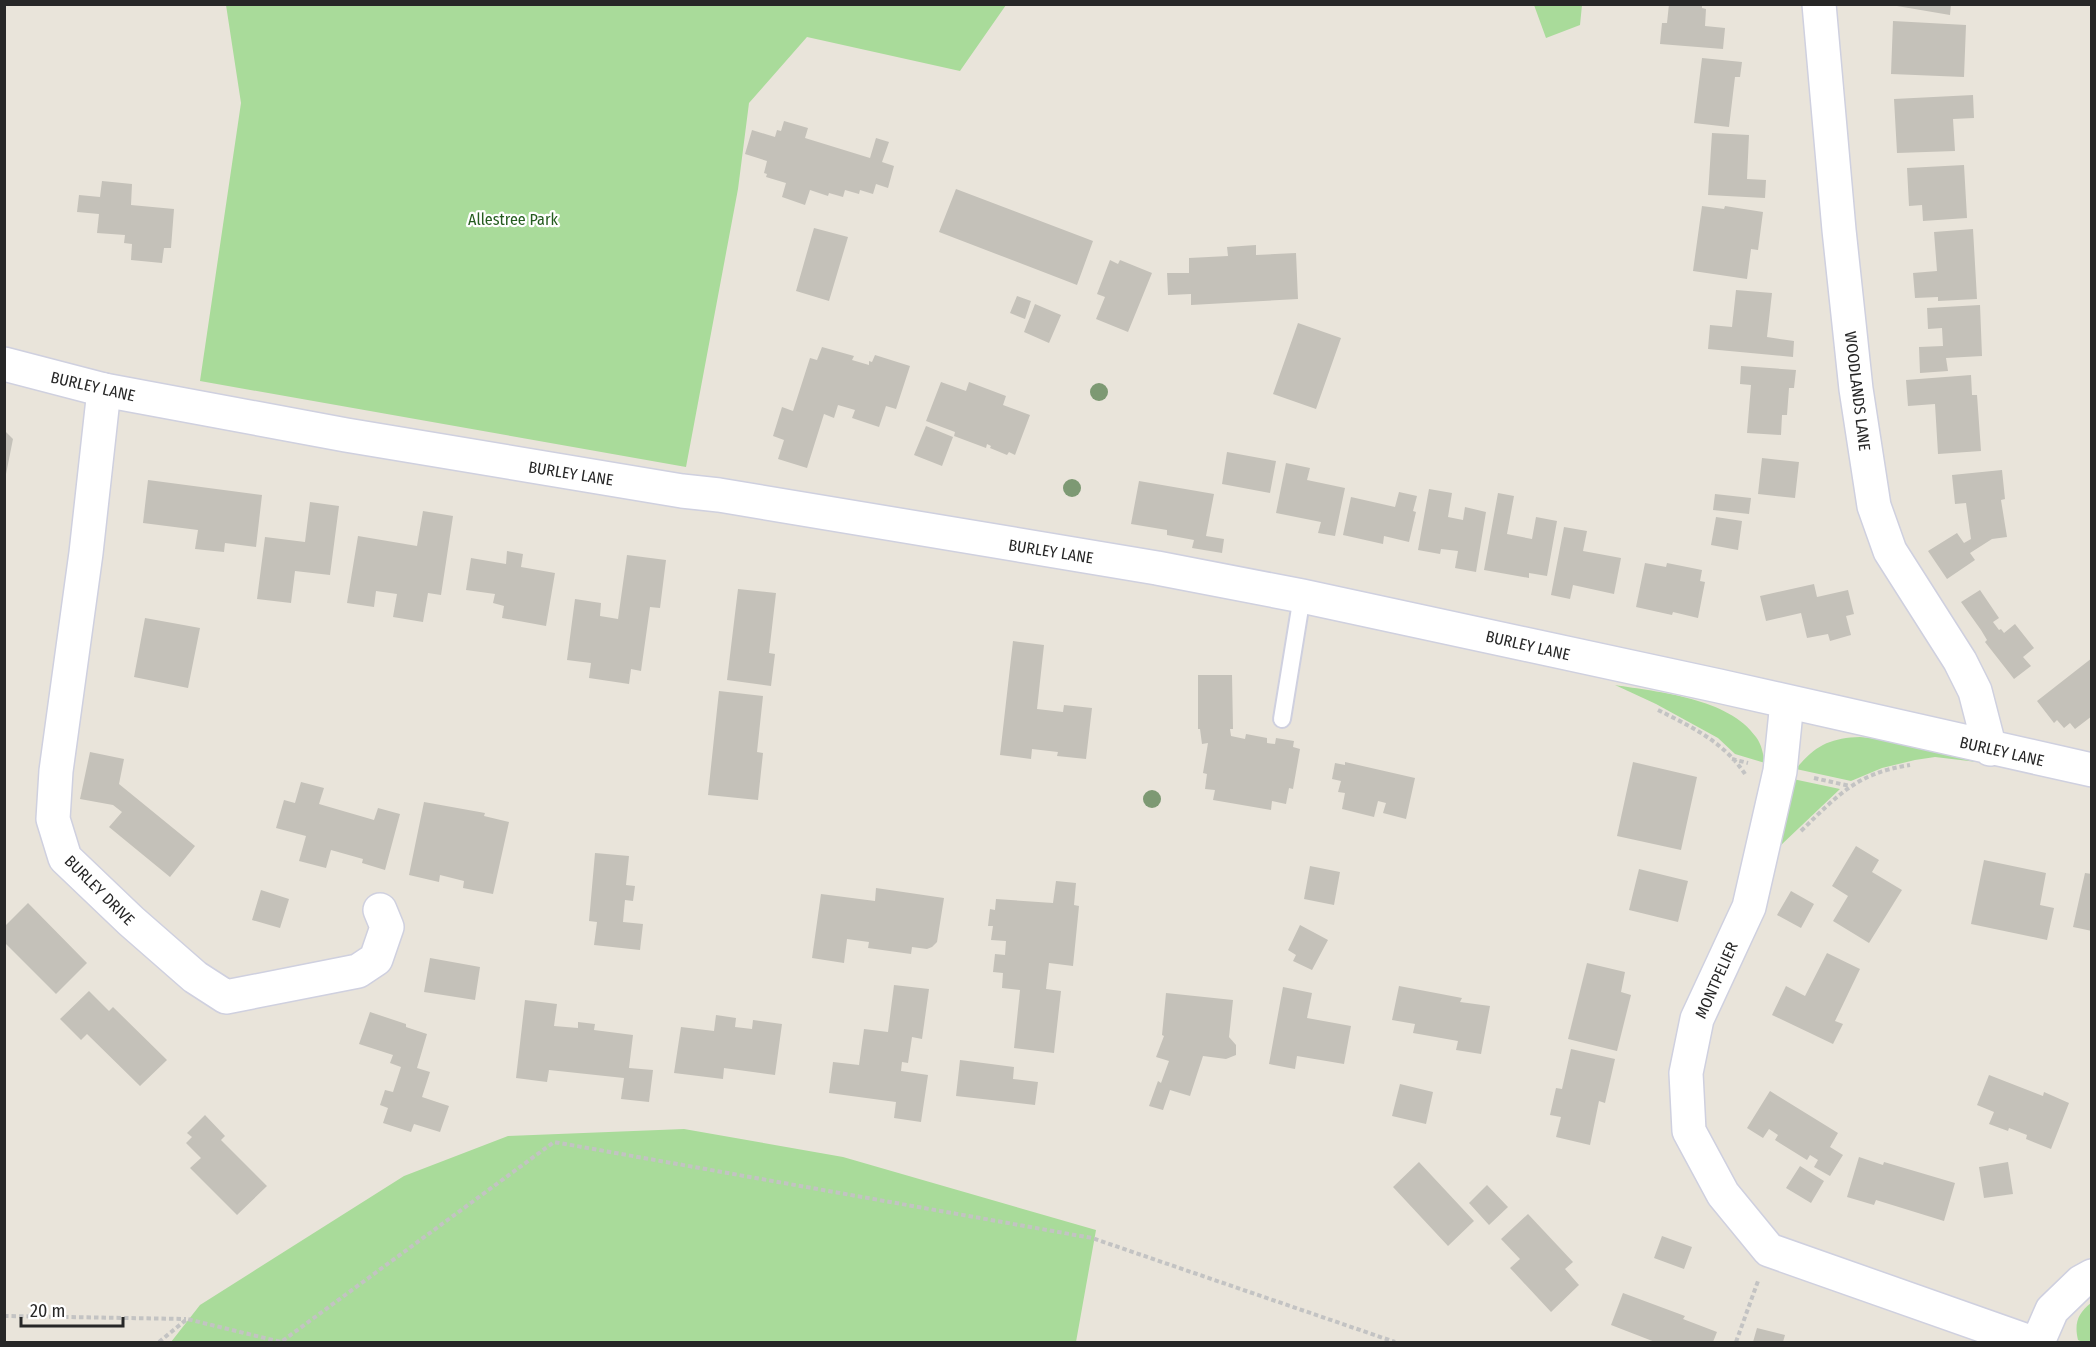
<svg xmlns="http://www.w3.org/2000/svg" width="2096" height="1347" font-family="'Fira Sans Condensed',sans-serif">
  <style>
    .green { fill: #a9db9a }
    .building { fill: #c4c1b9 }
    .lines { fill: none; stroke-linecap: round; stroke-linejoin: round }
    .service-casing { stroke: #cfd0df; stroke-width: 20 }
    .minor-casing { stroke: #cfd0df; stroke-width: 36 }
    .tertiary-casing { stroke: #cfd0df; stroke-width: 36 }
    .path { stroke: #c3c3c3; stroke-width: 4; stroke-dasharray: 4.5 3; stroke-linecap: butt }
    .service { stroke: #fff; stroke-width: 16 }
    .minor { stroke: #fff; stroke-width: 33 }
    .tertiary { stroke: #fff; stroke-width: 33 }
    .tree { fill: #7d9973 }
    .labels { text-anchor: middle; stroke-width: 4.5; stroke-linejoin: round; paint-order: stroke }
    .park-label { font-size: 16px; fill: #255c1f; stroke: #fff }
    .street-label { font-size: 16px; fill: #272727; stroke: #fff }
  </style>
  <rect width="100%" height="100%" fill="#e9e4da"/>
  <path class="green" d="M223,5H1006L960,71L807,37L749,103L738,189L686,467L200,381L241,103L226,5Z
    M1534,5H1582L1580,25L1546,38Z
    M1615,685C1658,692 1729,698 1756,737C1762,745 1763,754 1765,763L1735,754L1718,738L1656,704Z
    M1860,737L1888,740L1977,762L1935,757L1915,760L1882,768L1851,781L1796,769C1815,745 1831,738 1860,737Z
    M1793,779L1840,789L1780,846Z
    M684,1129L843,1157L1096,1230L1076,1342H171L200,1305L404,1176L508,1136Z
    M2091,1303V1342H2083L2078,1340C2074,1323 2078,1313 2091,1303Z"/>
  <path class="building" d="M1669,4H1702V8L1706,9L1705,26L1725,28L1723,49L1660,44L1662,23H1667Z
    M1898,4H1951L1950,15L1897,6Z
    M1893,21L1966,25L1964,77L1891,74Z
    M1702,58L1742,62L1740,77H1735L1729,127L1694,123Z
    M1973,95L1974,118L1953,119L1955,151L1897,153L1894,99Z
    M784,121L808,128L805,138L870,158L876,138L889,142L882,162L894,166L888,188L876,184L873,194L860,190L859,194L845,190L843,197L829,193L828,196L810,190L805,205L782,197L786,183L766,177L767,174L764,173L767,161L745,154L752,130L775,137L777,130L781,131Z
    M1712,133L1749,135L1747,179L1766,180L1765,198L1708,195Z
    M1964,165L1967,218L1923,221L1922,205L1909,206L1907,168Z
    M102,181L132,184L131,205L174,209L171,248H164L162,263L131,260L132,244L124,243L125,235L97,233L99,214L77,212L79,195L100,197Z
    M956,189L1093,241L1077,285L939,232Z
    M1702,206L1724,209L1725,206L1763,212L1758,250L1751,249L1747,279L1693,271Z
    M814,228L848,237L829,301L796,291Z
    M1973,229L1977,299L1938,301V297L1915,298L1913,273L1937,271L1934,232Z
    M1256,245V255L1296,253L1298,299L1191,305V294L1168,295L1167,273H1189V258L1228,256L1227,247Z
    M1110,260L1118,264L1120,260L1152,273L1128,332L1096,319L1105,297L1097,294Z
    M1736,290L1772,293L1767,337L1794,341L1793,357L1708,349L1710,325L1732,327Z
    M1017,296L1031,301L1025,319L1010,313Z
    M1035,304L1061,315L1049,343L1024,332Z
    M1980,305L1982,356L1946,358L1948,371L1920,373L1919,347L1943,346L1942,328L1928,329L1927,308Z
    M1298,323L1341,338L1316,409L1273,394Z
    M822,347L854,356L852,360L869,365V361L872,362L875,355L910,366L896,409L886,406L879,427L852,418L855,410L838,405L834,418L824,414L807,468L778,459L784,440L773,436L782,407L793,411L810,358L817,360Z
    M1741,366L1796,370L1794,388H1789L1787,415H1782L1781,435L1747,433L1751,385L1740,384Z
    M1971,375L1972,395H1977L1981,451L1938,454L1935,404L1908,406L1906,380Z
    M941,382L966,391L969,382L1006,396L1003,405L1030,415L1015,455L1009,452L1007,455L990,448L991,446L987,444L986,448L954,436L955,432L926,421Z
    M926,426L953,437L942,466L914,455Z
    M4,430L13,439L6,474H4Z
    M1227,452L1276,461L1270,493L1222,484Z
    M1762,458L1799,462L1795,498L1758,494Z
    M1286,463L1310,468L1307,480L1345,488L1335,536L1318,533L1321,522L1276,513Z
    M2002,470L2005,499L2001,500L2007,537L1992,539L1970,553L1975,560L1947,579L1928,551L1957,533L1964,543L1971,539L1966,503L1955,504L1952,475Z
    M148,480L262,495L256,547L225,543L224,552L195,549L198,530L143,523Z
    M1139,481L1214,494L1206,536L1224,539L1222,553L1192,548L1194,540L1167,535V530L1131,524Z
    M1429,489L1452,493L1448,517L1463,520L1465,507L1486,512L1476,572L1455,568L1458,551L1441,549L1440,554L1418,550Z
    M1399,492L1417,496L1413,511L1416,512L1409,542L1384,536L1383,544L1343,535L1351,497L1395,507Z
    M1498,493L1514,496L1507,534L1532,539L1536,517L1557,521L1547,576L1529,573V578L1484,570Z
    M1715,494L1751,498L1749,514L1713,510Z
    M310,502L339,506L330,575L295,571L291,603L257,599L265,537L305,542Z
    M423,511L453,516L441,595L428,593L423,622L393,617L397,594L376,591L374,607L347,603L358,536L417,546Z
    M1716,517L1742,521L1738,550L1711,545Z
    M1564,527L1587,531L1583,551L1621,558L1614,594L1573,585L1570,599L1551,595Z
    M507,551L523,554L521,567L555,573L546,626L502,618L504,606L493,603L495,594L466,590L471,558L506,564Z
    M627,555L666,560L660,608L650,607L641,671L631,669L629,684L589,678L591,663L567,660L575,599L601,603L600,616L618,619Z
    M1645,563L1666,567L1667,563L1702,570L1700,581L1705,582L1698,618L1673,612L1672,615L1636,607Z
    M1814,584L1817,597L1848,590L1854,614L1846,616L1851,635L1830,641L1828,634L1807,638L1801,613L1766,621L1760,596Z
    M738,589L776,593L769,653L775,654L771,686L727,680Z
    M1980,590L1999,618L1993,622L1999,630L2001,629L2004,633L2015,624L2034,648L2023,657L2031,666L2014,679L1985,642L1987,640L1981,630L1961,602Z
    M145,618L200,628L188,688L134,677Z
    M1013,641L1044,645L1037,709L1063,712L1064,705L1092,708L1086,759L1057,756L1058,752L1032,749L1031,759L1000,755Z
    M2092,658V716L2075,729L2070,723L2064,728L2057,720L2054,723L2037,701Z
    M1198,675H1232L1233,729H1230L1231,736L1245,739L1246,734L1267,738V743L1275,744L1276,738L1294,741L1293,747L1300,749L1293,789L1289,788L1286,804L1272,801L1271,810L1213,800L1215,790L1205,789L1207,774L1203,773L1208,743L1202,744L1200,729H1198Z
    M719,691L763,696L757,752L763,753L758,800L708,795Z
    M90,752L124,759L119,784L195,846L170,877L109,827L122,812L113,805L80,799Z
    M1345,762L1415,778L1406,819L1383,813L1386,803L1378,801L1374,817L1342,809L1345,793L1338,792L1341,781L1332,779L1335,763L1345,765Z
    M1633,762L1697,777L1681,850L1617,836Z
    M301,782L324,788L319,804L374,820L378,808L400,814L385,870L362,863L363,859L331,850L326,868L299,861L306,836L276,828L284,800L295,803Z
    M424,802L485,813L484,816L509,822L493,894L463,888L464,881L440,875L439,882L409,875Z
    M1856,846L1879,860L1872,872L1902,890L1869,943L1833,921L1848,896L1832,886Z
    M595,853L629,856L626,885L635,886L633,901L625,900L623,922L643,924L640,950L594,945L597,922L589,921Z
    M1984,860L2046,873L2040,905L2054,908L2047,940L1971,924Z
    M1310,866L1340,872L1334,905L1304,899Z
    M1639,869L1688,881L1678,922L1629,910Z
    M2085,873L2092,874V931L2073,927Z
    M1056,881L1076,883L1074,905L1079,906L1073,966L1049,963L1046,989L1061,991L1054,1053L1014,1048L1020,990L1002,988L1003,973L993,972L995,954L1005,955L1006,941L991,940L993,926H988L990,909L995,910L996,899L1053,903Z
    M876,888L944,898L937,942L932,947L927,949L912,947L911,954L868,948L869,942L847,939L844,963L812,958L821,894L875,901Z
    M261,890L289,899L280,928L252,920Z
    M1791,891L1814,904L1801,928L1777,915Z
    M28,903L87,963L56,994L4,942V927Z
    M1300,925L1328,940L1312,970L1293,961L1296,955L1288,950Z
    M1827,953L1860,969L1835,1021L1843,1024L1833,1044L1772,1015L1786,986L1805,996Z
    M430,958L480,967L475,1000L424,992Z
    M1587,963L1625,972L1621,992L1631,995L1617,1051L1568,1039Z
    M894,985L929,989L922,1039L912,1037L908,1063L902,1062L901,1071L928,1075L921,1122L894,1118L896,1102L829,1093L833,1062L859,1065L864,1029L888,1032Z
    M1399,986L1462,998L1460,1002L1490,1006L1481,1054L1456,1050L1458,1041L1413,1033L1415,1024L1392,1020Z
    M1283,987L1312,993L1307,1018L1351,1026L1344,1064L1297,1056L1295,1069L1269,1064Z
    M89,991L109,1011L113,1007L167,1060L140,1086L87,1034L81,1040L60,1019Z
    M1166,993L1233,1000L1229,1037L1236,1045V1055L1226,1059L1203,1056L1190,1096L1170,1090L1163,1110L1149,1106L1158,1081L1161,1083L1169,1061L1156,1057L1164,1036L1162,1035Z
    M525,1000L557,1004L554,1026L578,1028V1022L595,1024L594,1030L633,1035L629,1068L653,1070L649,1102L621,1099L624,1078L549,1070L547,1082L516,1078Z
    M370,1012L406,1024V1027L427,1034L417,1068L430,1072L422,1097L449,1106L440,1132L414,1124L411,1132L383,1123L388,1108L380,1105L385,1090L393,1092L401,1067L390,1063L393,1055L359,1044Z
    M716,1015L736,1018L735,1027L752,1029L753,1020L782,1024L775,1075L724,1068L723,1079L674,1073L681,1027L714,1031Z
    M1571,1049L1615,1059L1605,1103L1599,1101L1590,1145L1556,1137L1561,1117L1550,1115L1556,1088L1562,1089Z
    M960,1060L1014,1067L1013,1079L1038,1082L1035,1105L956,1096Z
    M1989,1075L2043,1096L2044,1092L2069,1103L2051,1149L2026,1139L2027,1135L2009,1128L2008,1131L1989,1124L1994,1112L1977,1105Z
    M1400,1084L1433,1092L1426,1124L1392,1116Z
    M1770,1091L1838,1133L1830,1147L1843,1155L1830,1176L1814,1167L1818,1160L1810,1155L1807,1160L1775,1140L1778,1135L1769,1129L1763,1138L1747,1128Z
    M205,1115L225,1136L221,1140L267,1186L237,1215L190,1168L201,1158L186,1143L192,1137L187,1133Z
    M1859,1157L1883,1165L1884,1162L1955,1183L1944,1221L1876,1200L1874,1205L1847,1197Z
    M1419,1162L1474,1221L1448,1246L1393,1187Z
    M2008,1162L2013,1194L1984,1198L1979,1167Z
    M1800,1166L1824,1181L1811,1203L1786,1188Z
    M1487,1185L1508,1207L1489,1225L1469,1203Z
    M1528,1214L1573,1262L1565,1269L1579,1285L1551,1312L1510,1268L1520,1259L1501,1239Z
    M1662,1236L1692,1247L1684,1269L1654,1258Z
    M1623,1293L1685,1316L1683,1319L1717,1332L1713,1342H1655L1611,1325Z
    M1757,1328L1785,1335L1783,1342H1753Z"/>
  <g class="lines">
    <defs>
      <path id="service" d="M1282,719L1302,596"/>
      <path id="minor" d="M104,390L86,553L56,771L53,819L65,858L131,921L195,977L226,997L358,971L376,959L387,927L380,910
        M1787,702L1780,771L1749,907L1697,1019L1686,1073L1689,1131L1723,1194L1769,1250L2030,1342
        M2038,1342L2052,1310L2081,1282L2092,1276"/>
      <path id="tertiary" d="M1819,4L1839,230L1856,389L1874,506L1890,551L1960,661L1975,691L1990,749
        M4,364L104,390L346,435L682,491L719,495L1157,568L1302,596L1719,686L2092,770"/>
    </defs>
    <use href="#service" class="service-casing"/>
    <use href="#minor" class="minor-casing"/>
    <use href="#tertiary" class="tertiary-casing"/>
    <path class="path" d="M1658,710C1690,726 1724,742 1745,774
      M1732,759L1748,763
      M1814,778L1850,786
      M1801,831C1838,795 1857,773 1910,765
      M4,1316L186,1319
      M159,1342L187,1319L281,1342L554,1142L1092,1238L1395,1342
      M1736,1342L1758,1281"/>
    <use href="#service" class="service"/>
    <use href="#minor" class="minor"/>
    <use href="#tertiary" class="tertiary"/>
  </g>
  <g class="tree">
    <circle cx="1099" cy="392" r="9"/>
    <circle cx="1072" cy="488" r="9"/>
    <circle cx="1152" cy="799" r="9"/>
  </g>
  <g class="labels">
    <g class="park-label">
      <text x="513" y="225">Allestree Park</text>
    </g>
    <g class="street-label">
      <text transform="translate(93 386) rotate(13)" y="6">BURLEY LANE</text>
      <text transform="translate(1858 391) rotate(83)" y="6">WOODLANDS LANE</text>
      <text transform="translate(571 473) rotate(9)" y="6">BURLEY LANE</text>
      <text transform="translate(1051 551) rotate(9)" y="6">BURLEY LANE</text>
      <text transform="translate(1528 645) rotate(13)" y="6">BURLEY LANE</text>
      <text transform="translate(2002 751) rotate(13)" y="6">BURLEY LANE</text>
      <text transform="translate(100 890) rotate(45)" y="6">BURLEY DRIVE</text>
      <text transform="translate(1716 980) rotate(-66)" y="6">MONTPELIER</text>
    </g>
  </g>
  <rect width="2096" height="1347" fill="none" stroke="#272727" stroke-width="12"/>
  <path d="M21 1317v9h102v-9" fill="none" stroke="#272727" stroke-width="3"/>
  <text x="30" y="1317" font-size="18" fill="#272727" stroke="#ffffff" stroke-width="4.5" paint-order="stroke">20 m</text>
</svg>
